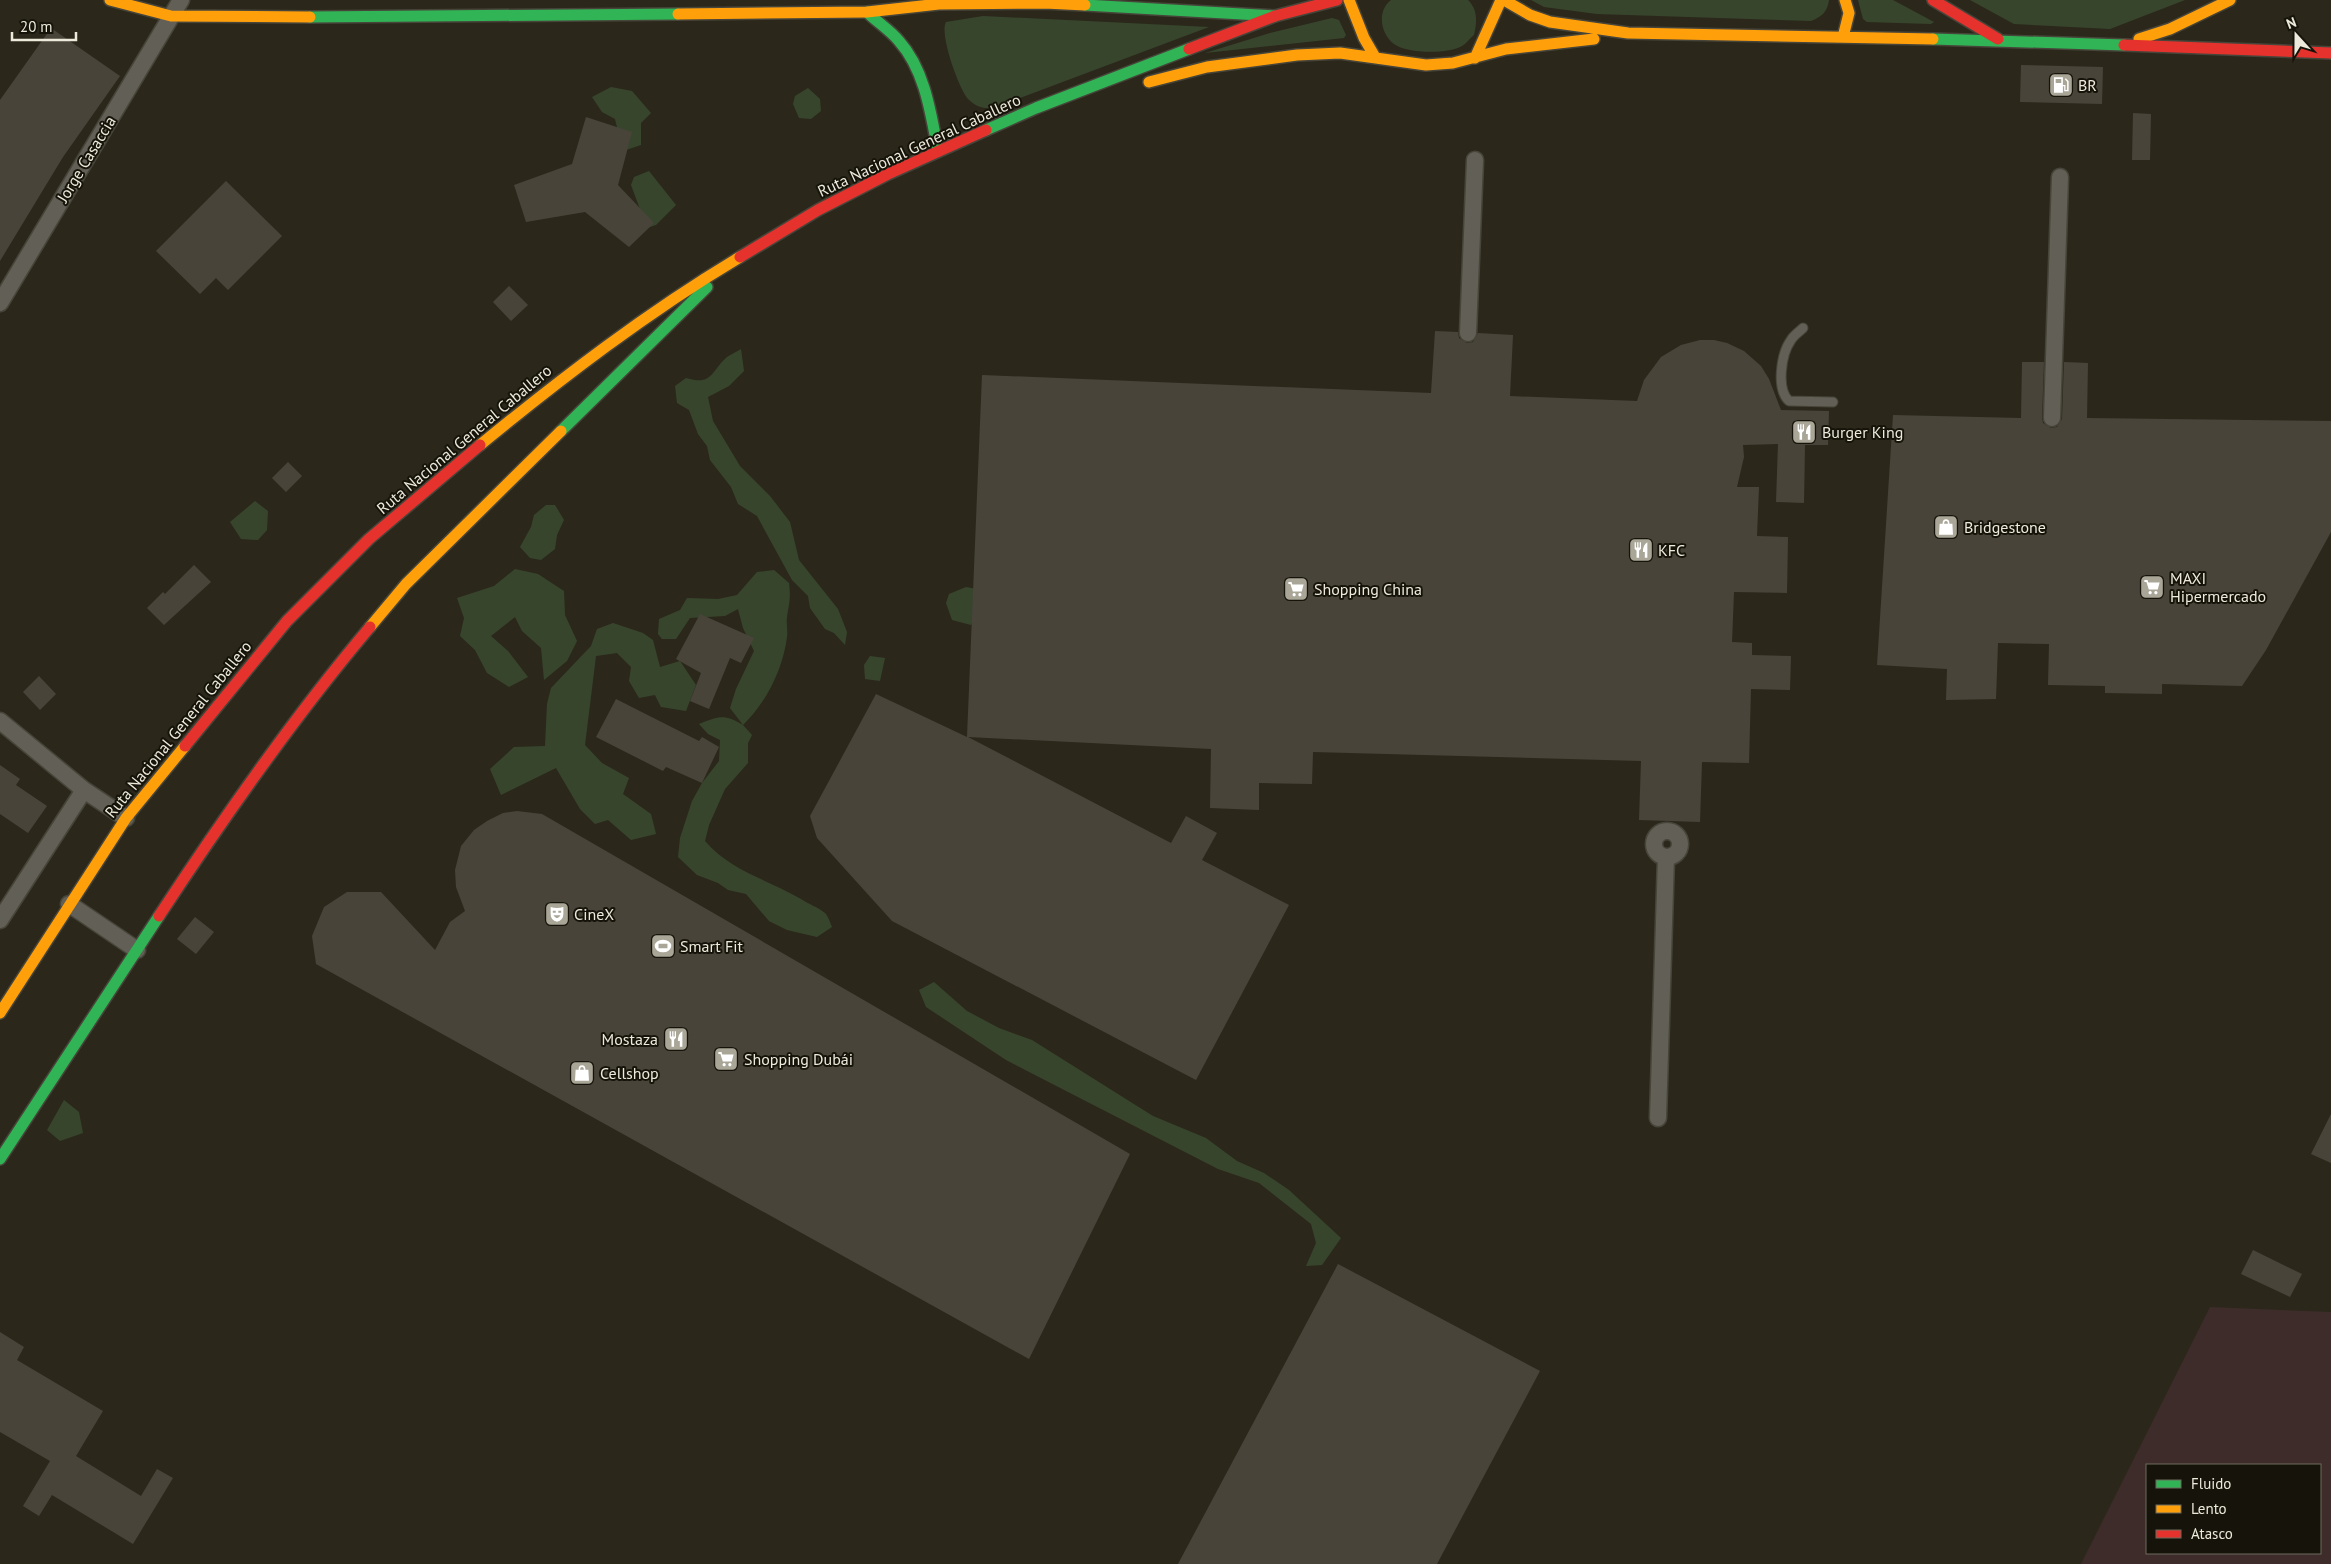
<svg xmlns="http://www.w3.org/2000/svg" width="2331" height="1564" font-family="'PT Sans',sans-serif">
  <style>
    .industrial { fill: #3e2c2b; fill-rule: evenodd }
    .green { fill: #38452d }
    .building { fill: #48443a }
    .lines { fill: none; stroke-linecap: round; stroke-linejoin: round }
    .lane-casing { stroke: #47443a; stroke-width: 11 }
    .street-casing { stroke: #47443a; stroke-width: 19 }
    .fast-casing { stroke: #47443a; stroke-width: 14 }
    .slow-casing { stroke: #47443a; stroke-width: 14 }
    .jam-casing { stroke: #47443a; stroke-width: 14 }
    .lane { stroke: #615f56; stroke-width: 9 }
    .street { stroke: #615f56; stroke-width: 16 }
    .fast { stroke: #30b455; stroke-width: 11 }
    .slow { stroke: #ff9f0a; stroke-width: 11 }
    .jam { stroke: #e5322d; stroke-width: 11 }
    .labels { text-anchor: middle; stroke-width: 4; stroke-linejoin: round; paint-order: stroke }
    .poi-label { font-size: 16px; fill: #edeadc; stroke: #16140a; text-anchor: start }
    .street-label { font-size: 16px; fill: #edeadc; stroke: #16140a }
  </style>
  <rect width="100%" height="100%" fill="#2b281b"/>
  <path class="industrial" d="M2210,1307L2331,1312V1564H2081ZM2147,1465H2320V1553H2147Z"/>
  <path class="green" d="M1391,0H1468C1478,10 1477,22 1474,35C1470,38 1467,43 1462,46C1449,54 1407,54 1394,44C1380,33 1377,11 1391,0Z
    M1531,0H1829C1827,12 1823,16 1811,21L1597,14L1544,7Z
    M1858,0H1893L1934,22L1931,24L1867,22L1863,19Z
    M1970,0H2185L2110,29L2014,24Z
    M983,16L1209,27L993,108C984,109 976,107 968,99C959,89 939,34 946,22Z
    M1332,18L1339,20L1346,35L1344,38L1205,53L1270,33Z
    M611,87L632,91L651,113L641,123V145L623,151L615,119L602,112L592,97Z
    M808,88L820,99L821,111L811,119L799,118L793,104L795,96Z
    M649,171L676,205L656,225L647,228L631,185L634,177Z
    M741,349L744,371L729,386L708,397L713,421L740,466L770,496L790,522L799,560L838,609L847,632L845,645L834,633L825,629L810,608L808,596L792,580L757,516L738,504L731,487L710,460L707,446L698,434L689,410L677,403L675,386L686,378C713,386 710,372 727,357C731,354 737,352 741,349Z
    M255,501L268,511L267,530L258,540L241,539L230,522Z
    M546,505H555L564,520L557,535L555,549L541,560L530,558L520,547L531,527L534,515Z
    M515,569L538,574L564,591L565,615L577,641L567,661L544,680L541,648L522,631L515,617L491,636L508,651L528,677L509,687L487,673L475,650L460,636L464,618L457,598L494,586Z
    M774,570L789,583C791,599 789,603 787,617C786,624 788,630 787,637C783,669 766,703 743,725L752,735L748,743V763L725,789L709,825L705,841C732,872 767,879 801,899C808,904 818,907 825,913C828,916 830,922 832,927L817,937L787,930L769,921L746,894L728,890L718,883L697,875L678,857L680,838L692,801L702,783L719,761L720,740L708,734L699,724C720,716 724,714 743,725L730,708L736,689L754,651L743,628L738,609L725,616L690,618L676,639H662L658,634L659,619L680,610L687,598L718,599L737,595L757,572Z
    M966,587L977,589L980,608L971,625L952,620L946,603L949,594Z
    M613,623L643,633L653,640L660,667L680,661L696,685L686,711L661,707L655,695L639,698L629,681L631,667L617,653L596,656L585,745L602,763L629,778L623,794L651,814L656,834L631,840L608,820L595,824L580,809L556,768L501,795L490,769L514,747L545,746L547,704L551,688L591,646L597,629Z
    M870,656L885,658L880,681L865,679L864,665Z
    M934,982L967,1011L999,1028L1032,1040L1153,1116L1206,1138L1237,1161L1264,1173L1289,1190L1341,1238L1322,1265L1306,1266L1316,1243L1311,1224L1259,1183L1218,1169L1006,1060L926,1007L919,990Z
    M64,1100L79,1112L83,1133L60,1141L47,1130Z"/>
  <path class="building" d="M51,28L120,76L63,157L0,261V100Z
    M2021,65L2103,67L2102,104L2020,102Z
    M2133,113L2151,114L2150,160H2132Z
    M586,117L632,132L618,185L654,223L629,247L585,212L526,222L514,185L572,164Z
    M226,181L282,236L228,290L216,278L200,294L156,251Z
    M509,286L528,305L511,321L493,302Z
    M1435,331L1458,332L1459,338L1467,343L1473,342L1478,333L1513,335L1510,396L1637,401L1644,380L1661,357L1681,345L1700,340H1714L1727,343L1744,351L1761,366L1769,379L1781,410L1829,411L1828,445H1805L1804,503L1776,502L1778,444L1743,445L1744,457L1737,487H1759L1757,536L1788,537L1787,593L1734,592L1732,642L1752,643V655L1791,656L1790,690L1751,689L1749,763L1702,762L1700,822L1639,820L1641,761L1313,752L1312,784L1259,783V810L1210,808L1211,749L968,737L1171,843L1186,816L1217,833L1202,860L1289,905L1196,1080L892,921L817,838L810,816L876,694L967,737L982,375L1431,393Z
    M2022,362H2044L2042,418L2043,423L2051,428L2057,427L2062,419L2064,362L2088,363L2087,418L2331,421V532L2266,650L2242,686L2162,684V694L2105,693V686L2048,685L2049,644L1998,643L1996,699L1946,700L1947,669L1877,665L1893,415L2021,418Z
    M288,462L302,476L286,492L272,478Z
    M194,565L211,582L164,625L147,608L163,592L165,594Z
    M700,614L754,638L741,663L730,658L709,709L690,701L701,673L676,659Z
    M39,676L56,694L40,710L23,692Z
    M616,699L699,741L702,737L719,747L702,783L666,767L663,771L596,737Z
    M0,765L20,779L16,785L47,806L28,833L0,814Z
    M517,811L542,814L1130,1154L1029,1359L316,964L312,936L324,907L347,892H381L435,950L450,922L465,911L456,887L455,870L461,846L474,830L487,821L503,813Z
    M195,917L214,932L196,954L177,939Z
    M2331,1114V1163L2311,1154Z
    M2253,1250L2302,1274L2290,1297L2241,1274Z
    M1338,1264L1540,1371L1437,1564H1178Z
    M0,1332L24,1347L17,1360L103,1411L76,1456L141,1496L157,1469L173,1478L133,1544L52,1495L39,1516L23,1506L50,1461L0,1432Z"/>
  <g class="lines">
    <defs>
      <path id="lane" d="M1803,328C1799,332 1794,335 1791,340C1781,354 1776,389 1789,401L1833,402"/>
      <path id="street" d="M0,303L181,0
        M1468,333L1475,160
        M2052,418L2060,177
        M0,721L84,790L126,818
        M1654 844a13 13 0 1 1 26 0a13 13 0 1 1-26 0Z
        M69,904L137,950
        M0,920L84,790
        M1658,1118L1666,857"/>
      <path id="fast" d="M1085,5L1275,16
        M867,12C877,22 890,30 899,41C925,70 931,114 938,151
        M310,17L678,14
        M1933,39L2124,45
        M986,130L1036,108L1189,49
        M561,431L707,287
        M0,1159L159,916"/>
      <path id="slow" d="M110,0L171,16L310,17
        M1349,0L1364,38L1375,57
        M1504,0L1530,15L1550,22L1628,33L1933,39
        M678,14L867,12L939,4L1045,3L1085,5
        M1843,37L1849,13L1845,0
        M2139,39L2170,29L2230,0
        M1475,58L1501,0
        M1149,82L1207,67L1297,55L1340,53L1426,65L1453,63L1506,49L1594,39
        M480,445C563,377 648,312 740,257
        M370,627L406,584L561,431
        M0,1013L126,818L185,746"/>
      <path id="jam" d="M1933,0L1998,39
        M2124,45L2331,53
        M1189,49L1275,16L1337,0
        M740,257L818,210L888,174L986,130
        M185,746L287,621L369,539L480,445
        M159,916C224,817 293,718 370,627"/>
    </defs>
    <use href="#lane" class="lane-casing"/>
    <use href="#street" class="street-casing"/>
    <use href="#fast" class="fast-casing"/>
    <use href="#slow" class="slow-casing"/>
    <use href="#jam" class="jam-casing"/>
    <use href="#lane" class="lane"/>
    <use href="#street" class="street"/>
    <use href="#fast" class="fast"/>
    <use href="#slow" class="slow"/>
    <use href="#jam" class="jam"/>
  </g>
  <defs>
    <symbol id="fuel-square" viewBox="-11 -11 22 22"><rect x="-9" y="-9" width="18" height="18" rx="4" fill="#a9a698" stroke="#16140a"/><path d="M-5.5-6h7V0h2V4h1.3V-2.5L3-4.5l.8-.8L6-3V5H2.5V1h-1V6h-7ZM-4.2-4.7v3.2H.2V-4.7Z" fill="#fff"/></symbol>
    <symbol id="restaurant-square" viewBox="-11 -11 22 22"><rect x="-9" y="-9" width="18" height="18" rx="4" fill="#a9a698" stroke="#16140a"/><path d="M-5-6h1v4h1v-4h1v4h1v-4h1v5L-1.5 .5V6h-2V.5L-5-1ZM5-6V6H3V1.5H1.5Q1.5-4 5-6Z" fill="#fff"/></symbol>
    <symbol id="shop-square" viewBox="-11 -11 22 22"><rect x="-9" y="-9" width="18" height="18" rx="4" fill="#a9a698" stroke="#16140a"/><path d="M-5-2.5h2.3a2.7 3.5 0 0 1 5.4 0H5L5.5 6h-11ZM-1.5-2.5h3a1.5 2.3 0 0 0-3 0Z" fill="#fff"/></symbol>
    <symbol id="supermarket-square" viewBox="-11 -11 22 22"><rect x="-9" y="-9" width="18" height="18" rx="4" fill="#a9a698" stroke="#16140a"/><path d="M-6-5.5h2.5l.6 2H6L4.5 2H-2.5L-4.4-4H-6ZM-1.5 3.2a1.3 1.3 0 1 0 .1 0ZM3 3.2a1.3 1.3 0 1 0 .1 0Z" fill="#fff"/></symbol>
    <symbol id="theatre-square" viewBox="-11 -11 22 22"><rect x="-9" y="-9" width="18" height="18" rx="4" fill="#a9a698" stroke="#16140a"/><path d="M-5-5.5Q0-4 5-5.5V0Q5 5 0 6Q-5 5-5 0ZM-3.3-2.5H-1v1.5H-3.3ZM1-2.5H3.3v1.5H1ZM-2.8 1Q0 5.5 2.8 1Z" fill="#fff"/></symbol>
    <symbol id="stadium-square" viewBox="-11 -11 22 22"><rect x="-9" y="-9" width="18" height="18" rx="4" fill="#a9a698" stroke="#16140a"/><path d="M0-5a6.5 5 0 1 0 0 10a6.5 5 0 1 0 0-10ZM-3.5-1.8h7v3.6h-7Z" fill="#fff"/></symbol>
  </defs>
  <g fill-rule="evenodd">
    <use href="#fuel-square" x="2047" y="71" width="28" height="28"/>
    <use href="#restaurant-square" x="1790" y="418" width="28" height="28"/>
    <use href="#shop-square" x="1932" y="513" width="28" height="28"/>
    <use href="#restaurant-square" x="1627" y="536" width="28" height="28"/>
    <use href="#supermarket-square" x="2138" y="573" width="28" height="28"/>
    <use href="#supermarket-square" x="1282" y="575" width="28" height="28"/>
    <use href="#theatre-square" x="543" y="900" width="28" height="28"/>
    <use href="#stadium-square" x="649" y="932" width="28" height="28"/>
    <use href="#restaurant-square" x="662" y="1025" width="28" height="28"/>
    <use href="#supermarket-square" x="712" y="1045" width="28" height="28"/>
    <use href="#shop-square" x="568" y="1059" width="28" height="28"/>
  </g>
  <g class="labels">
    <g class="poi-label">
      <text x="2078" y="91">BR</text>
      <text x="1822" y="438">Burger King</text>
      <text x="1964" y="533">Bridgestone</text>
      <text x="1658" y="556">KFC</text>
      <text x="2170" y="584">MAXI<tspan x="2170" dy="18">Hipermercado</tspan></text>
      <text x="1314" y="595">Shopping China</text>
      <text x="574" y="920">CineX</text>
      <text x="680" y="952">Smart Fit</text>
      <text x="658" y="1045" text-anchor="end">Mostaza</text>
      <text x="744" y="1065">Shopping Dubái</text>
      <text x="600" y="1079">Cellshop</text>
    </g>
    <g class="street-label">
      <text transform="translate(919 145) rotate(-25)" y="6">Ruta Nacional General Caballero</text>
      <text transform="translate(86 159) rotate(-59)" y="6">Jorge Casaccia</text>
      <text transform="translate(464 439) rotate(-40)" y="6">Ruta Nacional General Caballero</text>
      <text transform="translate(178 729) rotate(-51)" y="6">Ruta Nacional General Caballero</text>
    </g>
  </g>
  <rect x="2146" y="1464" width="175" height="90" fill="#16140a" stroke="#6c6a5e"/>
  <rect x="2156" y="1480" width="25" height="8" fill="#30b455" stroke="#6c6a5e"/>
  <text x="2191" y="1489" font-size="15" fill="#edeadc">Fluido</text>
  <rect x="2156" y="1505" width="25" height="8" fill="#ff9f0a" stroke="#6c6a5e"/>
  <text x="2191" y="1514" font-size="15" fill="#edeadc">Lento</text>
  <rect x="2156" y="1530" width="25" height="8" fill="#e5322d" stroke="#6c6a5e"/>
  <text x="2191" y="1539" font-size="15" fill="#edeadc">Atasco</text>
  <g transform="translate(2296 35) rotate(339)" stroke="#16140a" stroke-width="4" paint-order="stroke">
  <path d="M0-4L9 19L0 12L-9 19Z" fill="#edeadc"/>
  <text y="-8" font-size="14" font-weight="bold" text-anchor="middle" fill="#edeadc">N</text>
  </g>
  <path d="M12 32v8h64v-8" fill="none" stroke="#edeadc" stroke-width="2.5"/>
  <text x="20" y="32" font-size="15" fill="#edeadc" stroke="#16140a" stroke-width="4" paint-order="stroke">20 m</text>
</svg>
